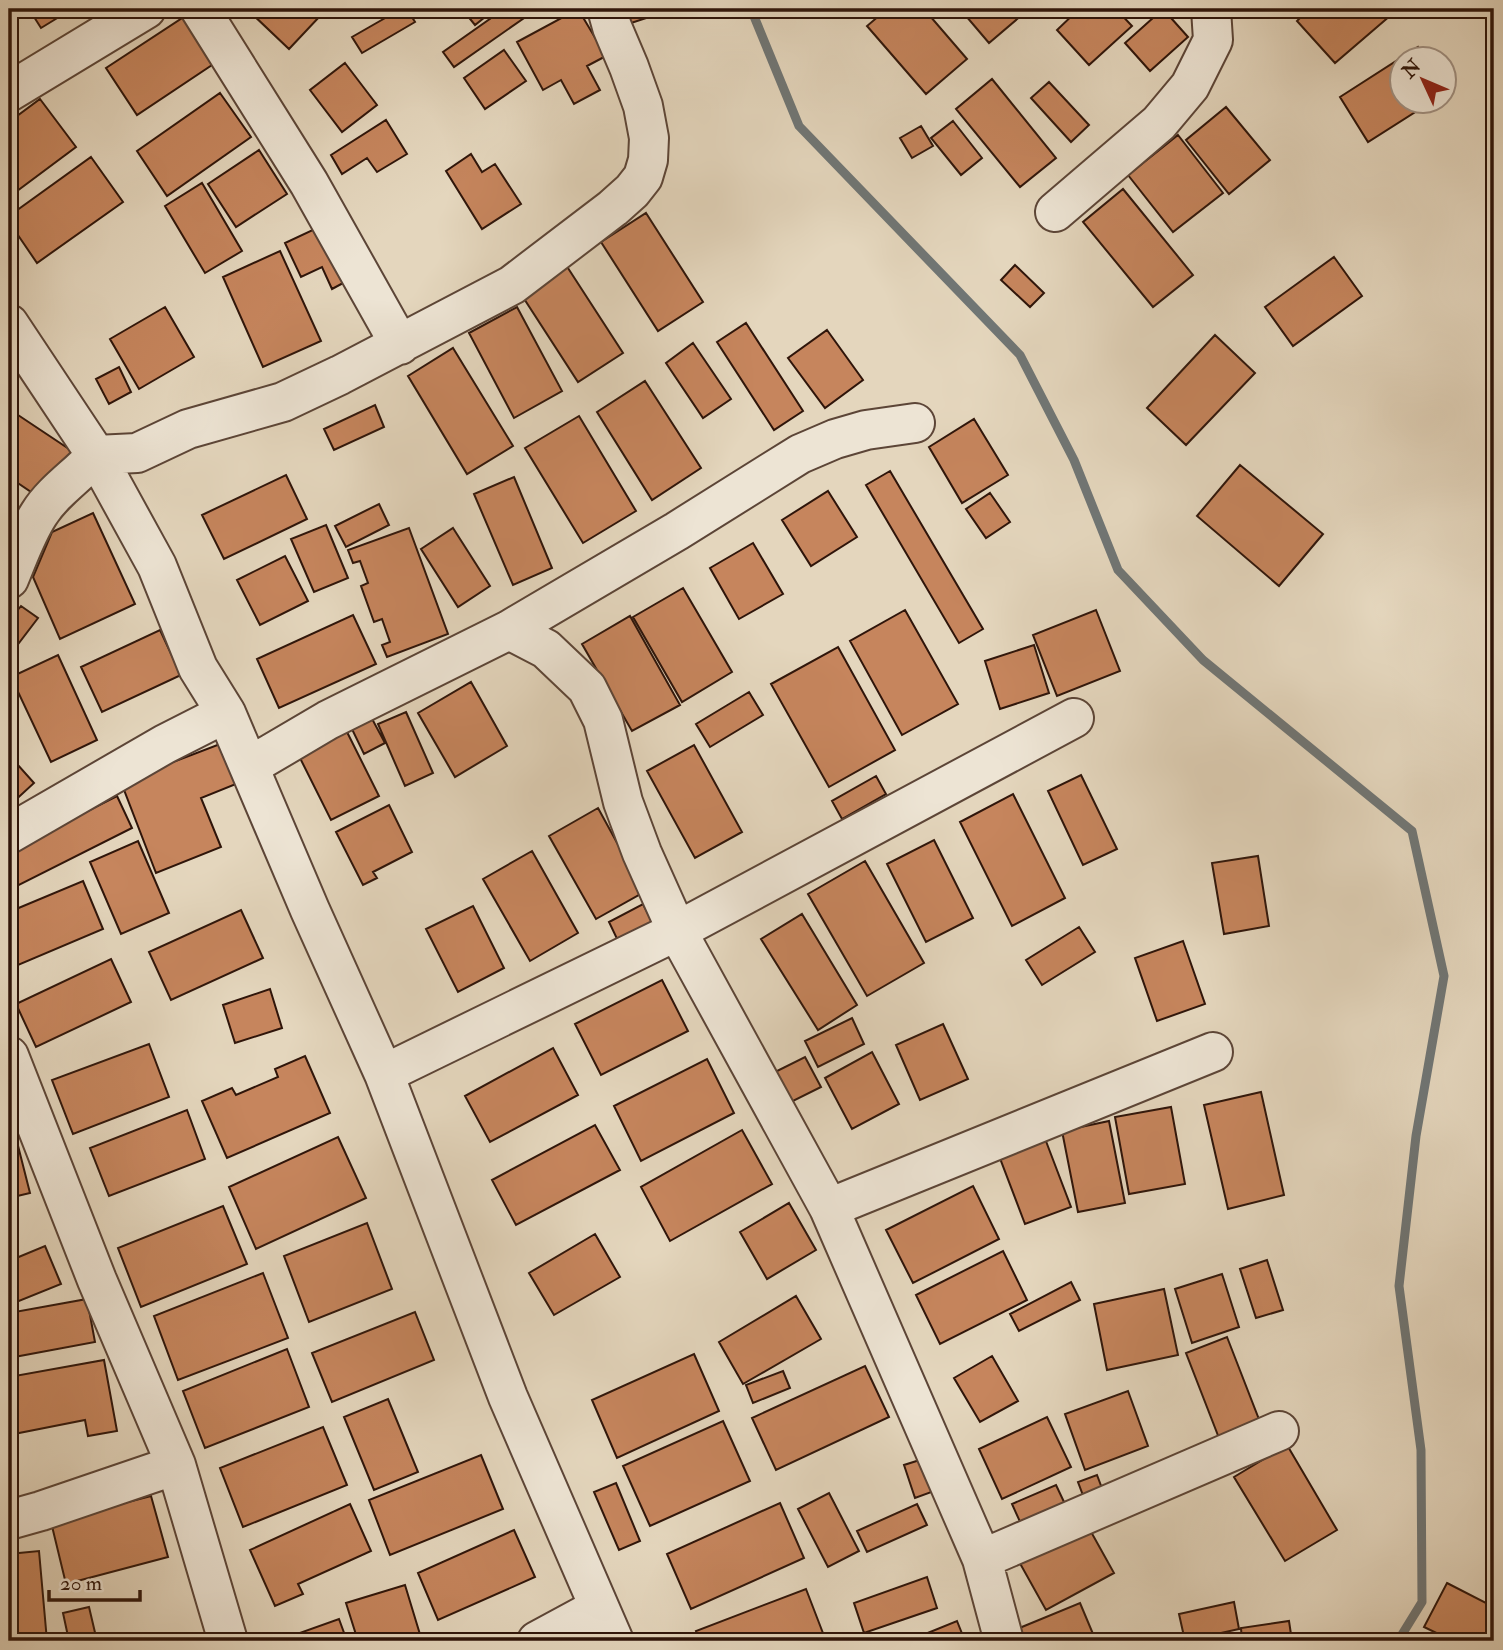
<svg xmlns="http://www.w3.org/2000/svg" width="1503" height="1650" font-family="'IM FELL Double Pica',serif">
  <style>
    .lines { fill: none; stroke-linecap: round; stroke-linejoin: round }
    .stream { stroke: #707675; stroke-width: 9 }
    .building { fill: #c6855d; stroke: #2f150a; stroke-width: 2 }
    .minor-casing { stroke: #5c4537; stroke-width: 42 }
    .minor { stroke: #ede4d4; stroke-width: 38 }
  </style>
  <rect width="100%" height="100%" fill="#e4d6bd"/>
  <filter id="stains"><feTurbulence type="fractalNoise" baseFrequency=".00286" numOctaves="4"/><feColorMatrix values="0 0 0 0 .2 0 0 0 0 .09 0 0 0 0 .02 0 0 0 .5 -.17"/></filter>
  <radialGradient id="worn" r=".72"><stop offset=".6" stop-color="#630" stop-opacity="0"/><stop offset="1" stop-color="#630" stop-opacity=".3"/></radialGradient>
  <g class="lines">
    <path class="stream" d="M751,9L799,126L1020,355L1074,460L1118,570L1203,660L1412,831L1444,976L1416,1136L1399,1286L1421,1450L1422,1602L1398,1641"/>
  </g>
  <path class="building" d="M29,9H72L41,28Z
    M250,9H315L321,15L289,49L249,11Z
    M401,9H407L415,22L362,53L352,37Z
    M462,9H495L475,25Z
    M504,9H537L454,67L443,52Z
    M578,9L606,56L587,66L600,90L574,104L561,80L543,90L517,42Z
    M623,9H657L659,14L628,24Z
    M887,9H924L967,59L926,94L867,26Z
    M960,9H1029L989,43Z
    M1079,9H1116L1132,26L1089,65L1057,30Z
    M1163,9L1188,37L1150,71L1125,43Z
    M1295,9H1398L1335,63L1297,21L1301,17Z
    M193,11L224,57L137,115L106,68Z
    M1418,47L1426,60H1402V102H1431L1368,142L1340,97Z
    M504,50L526,81L485,109L464,78Z
    M345,63L377,105L342,132L310,90Z
    M992,79L1056,158L1020,187L956,109Z
    M1049,82L1089,125L1071,142L1031,98Z
    M220,93L251,137L167,196L137,151Z
    M40,99L76,147L9,197V122Z
    M1226,107L1270,160L1229,194L1186,140Z
    M386,120L407,154L377,172L367,158L342,174L331,155Z
    M953,121L982,158L961,175L931,138Z
    M921,126L933,146L912,158L900,138Z
    M1178,135L1223,193L1173,232L1128,175Z
    M259,150L287,194L236,227L208,184Z
    M471,154L482,172L495,164L521,204L482,229L446,171Z
    M91,157L123,202L37,263L9,222V216Z
    M202,183L242,251L205,273L165,206Z
    M1123,189L1193,275L1153,307L1083,222Z
    M646,213L703,302L658,331L601,242Z
    M319,227L345,282L332,289L322,267L301,277L285,243Z
    M280,251L321,341L263,367L223,277Z
    M1334,257L1362,296L1293,346L1265,307Z
    M566,265L623,353L578,382L521,294Z
    M1015,265L1044,293L1030,307L1001,280Z
    M165,307L194,357L139,389L110,339Z
    M517,307L562,391L514,418L469,333Z
    M746,323L803,411L774,430L717,342Z
    M827,330L863,380L825,408L788,358Z
    M1215,335L1255,373L1186,445L1147,408Z
    M693,343L731,399L703,418L666,363Z
    M453,348L513,446L467,474L408,376Z
    M119,367L131,392L109,404L96,379Z
    M645,381L701,468L652,500L597,412Z
    M375,405L384,427L334,450L324,429Z
    M9,409L72,451L40,498L9,477Z
    M579,416L636,511L583,543L525,448Z
    M974,419L1008,475L962,503L929,447Z
    M1240,465L1323,534L1279,586L1197,516Z
    M890,471L983,629L959,643L866,485Z
    M286,475L307,519L224,559L202,515Z
    M514,477L552,568L513,585L474,494Z
    M828,491L857,537L811,566L782,520Z
    M990,493L1010,522L986,538L966,509Z
    M379,504L389,525L346,547L335,526Z
    M93,513L135,604L60,639L33,577L52,532Z
    M326,525L348,578L314,592L291,539Z
    M409,528L448,634L387,657L382,645L390,642L382,619L374,622L361,586L368,583L360,561L353,563L348,550Z
    M453,528L490,586L458,607L421,549Z
    M753,543L783,594L739,619L710,568Z
    M285,556L308,601L260,625L237,580Z
    M683,588L732,672L682,702L633,617Z
    M21,606L38,618L9,656V621Z
    M905,610L958,704L902,735L850,641Z
    M1096,610L1120,671L1057,696L1033,635Z
    M353,615L376,664L279,708L257,659Z
    M630,616L680,705L632,731L582,644Z
    M160,630L181,675L102,712L81,667Z
    M1034,645L1049,693L1000,709L985,661Z
    M838,647L895,750L829,787L771,684Z
    M58,655L97,740L51,762L11,677Z
    M471,682L507,746L455,777L418,713Z
    M749,692L763,715L710,747L696,724Z
    M406,712L433,773L405,786L378,724Z
    M370,715L385,743L364,754L350,725Z
    M346,730L379,796L331,820L298,754Z
    M220,744L236,784L201,798L221,847L156,873L121,782Z
    M694,745L742,832L695,858L647,771Z
    M9,755L34,783L9,806Z
    M1081,775L1117,849L1083,865L1048,791Z
    M876,776L886,794L842,819L832,801Z
    M1013,794L1065,898L1012,926L960,822Z
    M117,796L132,828L9,890V851Z
    M389,805L412,852L373,872L377,878L363,885L336,832Z
    M598,808L644,892L596,919L549,836Z
    M934,840L973,918L926,942L887,864Z
    M138,841L169,913L121,934L90,862Z
    M532,851L578,933L530,961L483,879Z
    M1258,856L1269,926L1224,934L1212,863Z
    M865,861L924,963L867,996L808,894Z
    M83,881L103,929L11,968L9,962V912Z
    M643,904L654,925L619,943L609,922Z
    M473,906L504,968L458,992L426,929Z
    M241,910L263,958L171,1000L149,952Z
    M802,914L857,1005L818,1030L761,939Z
    M1079,927L1095,952L1042,985L1026,960Z
    M1183,941L1205,1004L1157,1021L1135,958Z
    M111,959L131,1002L36,1047L16,1004Z
    M662,980L688,1031L601,1075L575,1024Z
    M270,989L282,1028L235,1043L223,1005Z
    M852,1018L864,1044L818,1067L805,1041Z
    M943,1024L968,1079L920,1100L896,1045Z
    M149,1044L169,1097L73,1134L52,1080Z
    M553,1048L578,1095L490,1142L465,1096Z
    M872,1052L899,1104L852,1129L825,1078Z
    M305,1056L330,1113L227,1158L202,1101L232,1088L236,1095L278,1077L275,1069Z
    M805,1057L821,1087L789,1103L775,1072Z
    M707,1059L734,1113L641,1161L614,1106Z
    M1261,1092L1284,1195L1228,1209L1204,1105Z
    M1171,1107L1185,1184L1129,1194L1115,1117Z
    M187,1110L205,1159L109,1196L90,1148Z
    M1109,1121L1125,1203L1078,1212L1062,1131Z
    M595,1125L620,1170L516,1225L492,1180Z
    M14,1130L30,1193L9,1198V1132Z
    M742,1130L772,1184L670,1241L641,1187Z
    M1044,1136L1071,1207L1025,1224L998,1153Z
    M338,1137L366,1198L256,1249L229,1187Z
    M973,1186L999,1239L913,1283L886,1230Z
    M789,1203L816,1250L767,1279L740,1232Z
    M223,1206L247,1264L141,1307L118,1248Z
    M367,1223L392,1289L309,1322L284,1256Z
    M595,1234L620,1277L554,1315L529,1273Z
    M45,1246L61,1284L14,1303L9,1290V1261Z
    M1003,1251L1027,1300L940,1344L916,1295Z
    M1267,1260L1283,1310L1256,1318L1240,1269Z
    M263,1273L288,1338L178,1380L154,1316Z
    M1222,1274L1239,1327L1192,1343L1175,1289Z
    M1071,1282L1080,1300L1019,1331L1010,1314Z
    M1164,1289L1178,1355L1107,1370L1094,1304Z
    M796,1296L821,1339L743,1384L719,1342Z
    M87,1299L95,1342L9,1358V1313Z
    M415,1312L434,1360L332,1402L312,1353Z
    M1227,1337L1260,1422L1219,1438L1186,1353Z
    M287,1349L309,1407L205,1448L183,1391Z
    M694,1354L719,1411L617,1458L592,1400Z
    M992,1356L1018,1401L980,1422L954,1378Z
    M104,1360L117,1431L88,1436L85,1420L9,1435V1377Z
    M865,1366L889,1417L776,1470L752,1418Z
    M783,1371L790,1388L753,1403L746,1385Z
    M1128,1391L1148,1446L1085,1470L1065,1414Z
    M388,1399L418,1472L374,1490L344,1417Z
    M1047,1417L1071,1467L1002,1499L979,1449Z
    M723,1421L750,1481L650,1526L623,1466Z
    M323,1427L347,1485L243,1527L220,1468Z
    M1287,1445L1337,1530L1285,1561L1234,1477Z
    M481,1455L503,1509L390,1555L369,1500Z
    M926,1458L937,1490L915,1498L904,1465Z
    M1097,1475L1103,1491L1084,1498L1078,1482Z
    M616,1483L640,1541L619,1550L594,1492Z
    M1056,1485L1065,1504L1021,1524L1012,1504Z
    M829,1493L859,1551L828,1567L798,1509Z
    M151,1496L168,1557L66,1584L51,1522Z
    M780,1503L804,1558L691,1609L667,1554Z
    M350,1504L371,1551L298,1584L303,1594L275,1606L250,1550Z
    M917,1504L927,1525L867,1552L857,1531Z
    M1085,1521L1114,1573L1046,1610L1017,1558Z
    M514,1530L535,1577L438,1620L418,1573Z
    M39,1551L47,1641H9V1554Z
    M927,1577L937,1608L864,1633L854,1603Z
    M1447,1583L1494,1607V1641H1453L1424,1627Z
    M405,1585L422,1641H358L346,1603Z
    M806,1589L826,1641H700L696,1631Z
    M1234,1602L1239,1629L1185,1641L1179,1614Z
    M1080,1603L1096,1641H1022L1017,1629Z
    M89,1607L97,1641H69L63,1613Z
    M339,1619L347,1641H297L294,1635Z
    M957,1621L965,1641H908Z
    M1289,1621L1292,1641H1242L1241,1628Z"/>
  <g class="lines">
    <defs>
      <path id="minor" d="M200,9L309,183L400,345
        M9,92L146,9
        M1055,212L1159,123L1190,86L1213,40L1211,9
        M9,324L96,455L157,566L198,668L226,713L165,744L9,834
        M9,579C18,558 26,534 39,514C54,490 78,476 96,455L137,453L188,429L283,402L340,375L512,285L613,208L632,191L643,177L648,160L649,138L643,106L629,67L612,27L607,9
        M509,630L546,649L587,688L603,720L623,802L642,853L677,931L829,1208L982,1559L1004,1641
        M226,713L310,910L384,1074L508,1397L614,1641
        M250,766L328,720L509,630L677,531L800,454L835,439L866,430L915,423
        M9,1056L97,1280L176,1465L228,1641
        M384,1074L677,931L1074,718
        M829,1208L1213,1052
        M9,1520L41,1511L176,1465
        M982,1559L1279,1431
        M537,1641L598,1608"/>
    </defs>
    <use href="#minor" class="minor-casing"/>
    <use href="#minor" class="minor"/>
  </g>
  <rect width="1503" height="1650" fill="none" stroke="#e4d6bd" stroke-width="35"/>
  <rect x="10" y="10" width="1482" height="1629" fill="none" stroke="#2f150a" stroke-width="3.5"/>
  <rect x="18" y="18" width="1468" height="1615" fill="none" stroke="#2f150a" stroke-width="2"/>
  <g transform="translate(1423 80) rotate(314)"><circle r="33" fill="#ede4d4" stroke="#a19183" stroke-width="2"/>
  <path d="M0-5L12 26L0 18L-12 26Z" fill="#8f2418"/>
  <text y="-10" font-size="19" font-weight="bold" text-anchor="middle" fill="#2f150a">N</text>
  </g>
  <path d="M49 1590v10h91v-10" fill="none" stroke="#2f150a" stroke-width="3.5"/>
  <text x="60" y="1590" font-size="21" fill="#2f150a" stroke="#ede4d4" stroke-width="5" paint-order="stroke">20 m</text>
  <rect width="100%" height="100%" filter="url(#stains)"/>
  <rect width="100%" height="100%" fill="url(#worn)"/>
</svg>
